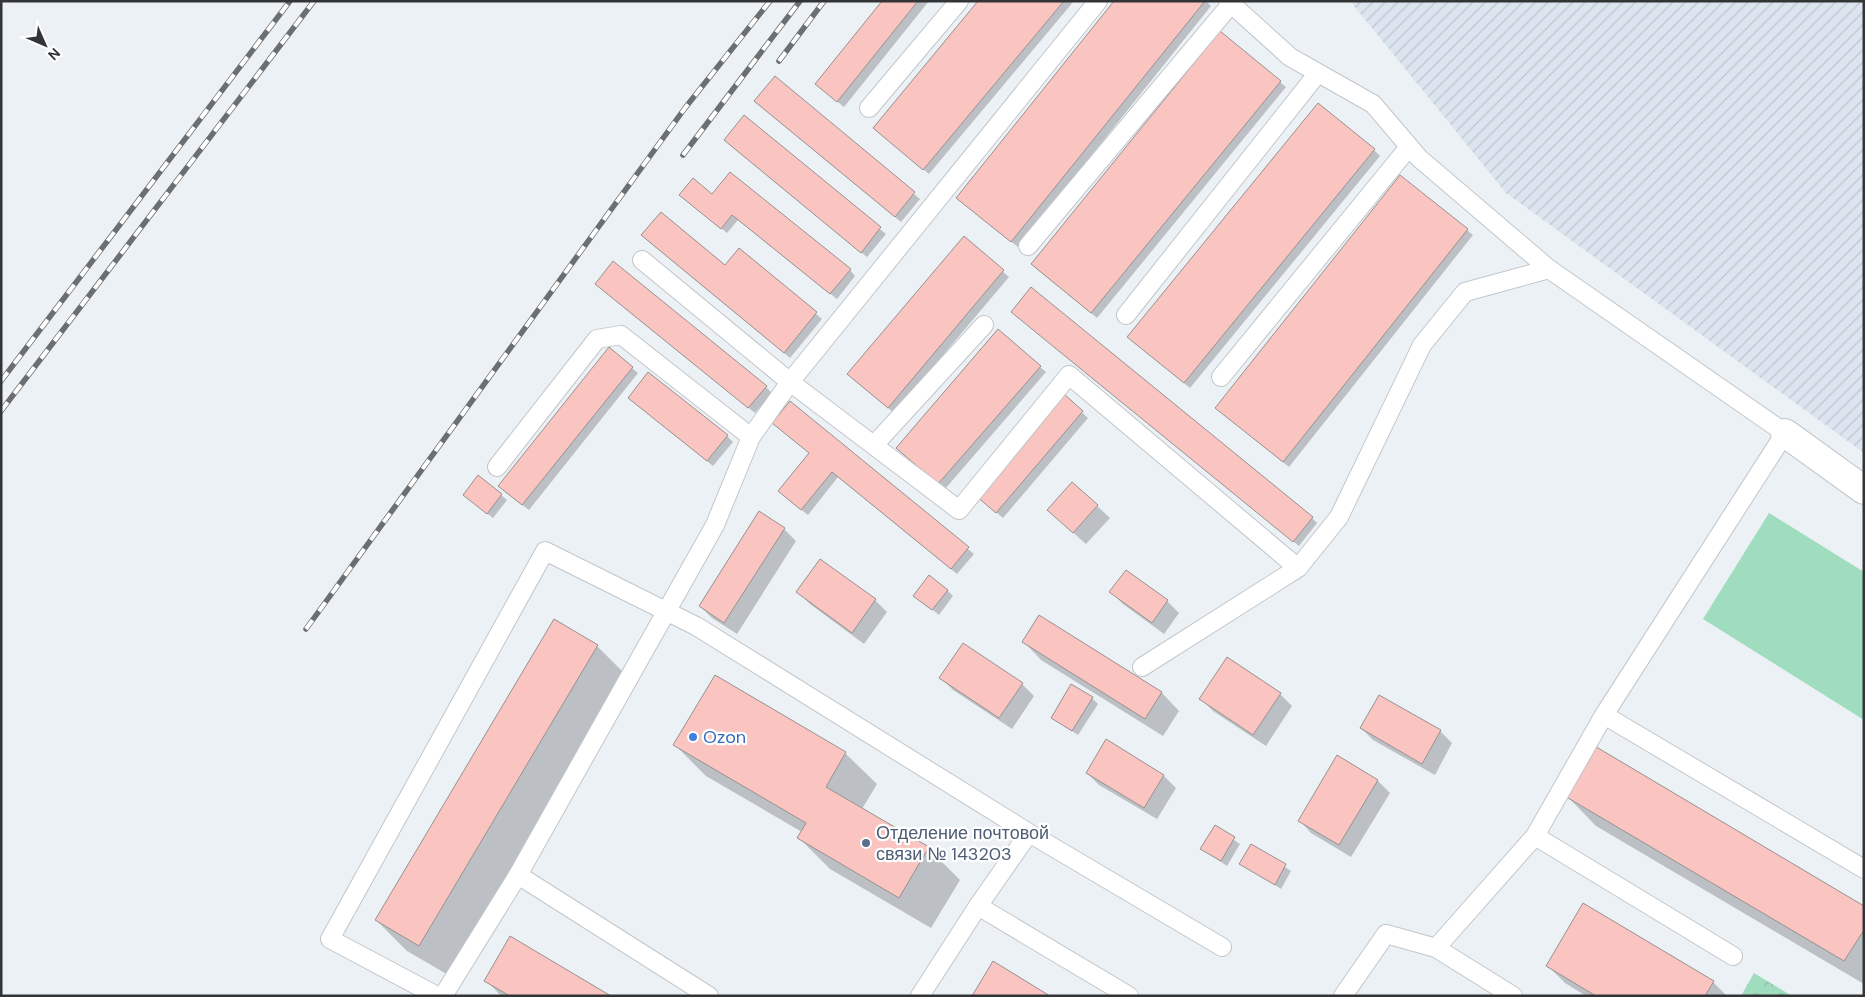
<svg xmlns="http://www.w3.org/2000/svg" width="1865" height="997" font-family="'DM Sans',sans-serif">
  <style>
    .industrial { fill: url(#industrial-furrows) }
    .park { fill: url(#park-crowns) }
    .garden { fill: #a0ddbe }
    .shadow { fill: #0003 }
    .building { fill: #fac4c0; stroke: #979190 }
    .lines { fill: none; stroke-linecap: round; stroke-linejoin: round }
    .lane-casing { stroke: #c2c6cb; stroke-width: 20 }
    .street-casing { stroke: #c2c6cb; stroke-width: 30 }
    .lane { stroke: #fff; stroke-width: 18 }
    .street { stroke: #fff; stroke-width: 28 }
    .rail-casing { stroke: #6c6f72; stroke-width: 5.5 }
    .rail { stroke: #fff; stroke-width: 4; stroke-dasharray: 11; stroke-linecap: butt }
    .shop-dot { fill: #3f7fe0; stroke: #fff; stroke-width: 2 }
    .service-dot { fill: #5c6f8a; stroke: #fff; stroke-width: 2 }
    .labels { text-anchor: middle; stroke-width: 4.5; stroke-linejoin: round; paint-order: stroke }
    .shop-label { font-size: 18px; fill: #366cbe; stroke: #fff; text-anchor: start }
    .service-label { font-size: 18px; fill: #4e5e75; stroke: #fff; text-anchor: start }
  </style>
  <defs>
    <pattern id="industrial-furrows" width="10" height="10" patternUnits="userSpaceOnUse" patternTransform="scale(1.25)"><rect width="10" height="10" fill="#dce5ef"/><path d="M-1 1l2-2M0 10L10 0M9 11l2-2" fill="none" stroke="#bdc5ce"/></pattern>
    <pattern id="park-crowns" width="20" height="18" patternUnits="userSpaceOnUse" patternTransform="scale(1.25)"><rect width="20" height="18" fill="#a0ddbe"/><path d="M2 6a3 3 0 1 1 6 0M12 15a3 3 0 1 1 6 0" fill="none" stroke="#8abea4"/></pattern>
  </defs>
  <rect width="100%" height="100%" fill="#ecf1f6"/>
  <path class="industrial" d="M1350,1H1864V453L1506,193Z"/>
  <path class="park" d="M1754,973L1792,996H1741Z"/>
  <path class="garden" d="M1769,513L1864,572V720L1703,619Z"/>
  <path class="shadow" d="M884,1H929L844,107L823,90Z
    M980,1H1074L929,174L880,133Z
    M1116,1H1206L1211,6L1018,247L963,203Z
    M775,78L920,199L901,222L762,107Z
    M1280,82L1286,87L1097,318L1038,270Z
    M745,117L886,234L867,257L731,146Z
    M1374,150L1380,156L1190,388L1135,343Z
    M1400,176L1473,235L1289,467L1216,408Z
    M712,196L850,270L855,276L837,299L738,220L727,233L687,201Z
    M964,238L1009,277L894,413L854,380Z
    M648,241L725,267L740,249L822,319L790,358Z
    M602,289L766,387L772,393L755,413Z
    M1018,317L1312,518L1317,523L1299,546Z
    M1040,367L1046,372L945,489L903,453Z
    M632,368L638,373L529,510L505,492Z
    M1064,396L1088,418L1003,518L984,502Z
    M629,398L727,436L733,442L713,466Z
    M790,403L974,554L957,574L838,477L808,515L785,497L810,453Z
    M479,476L507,500L493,518L470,500Z
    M1072,483L1110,518L1086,544L1061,522Z
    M784,529L796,541L737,634L712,618L700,606Z
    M1126,571L1167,601L1179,613L1164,634L1123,604L1111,592Z
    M947,590L953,596L939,615L915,596Z
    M798,592L875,600L887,612L864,644L810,604Z
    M1040,617L1162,693L1179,711L1163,736L1041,660L1024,642Z
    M964,645L1022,684L1034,696L1012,729L953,690L941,678Z
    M597,646L628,677L450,976L407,951L376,920Z
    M1280,694L1292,706L1266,746L1213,711L1201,699Z
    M1379,696L1440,731L1452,743L1435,775L1373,740L1361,728Z
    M1092,698L1098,704L1078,735L1053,718Z
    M1107,741L1164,776L1176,788L1157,819L1099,785L1087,773Z
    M675,745L845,753L877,784L862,809L928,848L960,880L931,928L830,869L799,838L802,832L706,776Z
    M1337,757L1378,781L1390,793L1351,857L1311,833L1300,821Z
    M1565,794L1864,907V984L1596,826Z
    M1215,827L1240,844L1227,866L1202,849Z
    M1251,845L1291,871L1281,889L1241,863Z
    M1548,966L1713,982L1727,996H1586L1565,983Z
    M486,980L608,996H501Z"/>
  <path class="building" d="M882,1H918L837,102L815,84Z
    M978,1H1064L923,170L873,128Z
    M1114,1H1205L1011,242L956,198Z
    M1220,31L1281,81L1091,313L1031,264Z
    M775,76L915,192L895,217L754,101Z
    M1318,103L1375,149L1184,383L1127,337Z
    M744,115L881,227L861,253L724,140Z
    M730,172L851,269L830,294L732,215L721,229L679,195L693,178L712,194Z
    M1400,175L1468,229L1283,462L1215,408Z
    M661,212L725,265L739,248L817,312L784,353L641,235Z
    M964,236L1004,270L888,408L847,374Z
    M613,261L767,386L748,408L595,284Z
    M1031,287L1313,517L1293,542L1011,312Z
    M998,329L1041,366L938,484L896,448Z
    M609,347L633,367L522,505L498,486Z
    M648,372L728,435L707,461L628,398Z
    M1064,394L1083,411L996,513L976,496Z
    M790,401L969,547L951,569L832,472L801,510L778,491L809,453L772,423Z
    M478,475L502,494L487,514L463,495Z
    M1072,482L1098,505L1073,533L1047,510Z
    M759,511L785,528L724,623L699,606Z
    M820,559L876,599L852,633L796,592Z
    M1126,570L1168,600L1152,623L1109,592Z
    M929,575L948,590L932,610L913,596Z
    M1039,615L1162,692L1145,719L1022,642Z
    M554,619L598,645L419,946L375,920Z
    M963,643L1023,683L999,718L939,678Z
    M1227,657L1281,693L1253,735L1199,699Z
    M715,675L846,752L826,787L929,847L899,898L797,838L806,823L673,745Z
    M1071,684L1093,697L1072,731L1051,718Z
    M1379,695L1441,730L1422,764L1360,728Z
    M1106,739L1164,775L1144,808L1086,773Z
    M1593,745L1864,906V930L1844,961L1563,795Z
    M1337,755L1378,780L1339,845L1298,821Z
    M1215,825L1235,837L1221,861L1200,849Z
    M1251,844L1286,864L1275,885L1239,864Z
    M1583,903L1714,981L1705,996H1596L1546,966Z
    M510,936L611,996H510L484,981Z
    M993,961L1050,996H972Z"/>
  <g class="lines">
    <defs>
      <path id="lane" d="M1098,1L790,382L959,510L1069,375L1298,568
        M1228,1L1290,57L1373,104L1419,158L1549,269
        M869,108L959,1
        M1028,246L1231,4
        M1126,315L1318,73
        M1221,377L1409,147
        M874,445L984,325
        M497,467L597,339L621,335L751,437
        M1142,667L1298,568L1339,517L1422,345L1465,292L1549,269L1785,433L1604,715L1535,836L1436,948L1386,934L1343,996
        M1604,715L1864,869
        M1029,833L1222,947
        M1535,836L1733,956
        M518,875L715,525L751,437L790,382L642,260
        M1436,948L1513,996
        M437,996L330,939L545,551L696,626L1029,833L978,906L1129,996
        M443,996L518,875L709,996
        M920,996L978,906"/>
      <path id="street" d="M1785,433L1864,490"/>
    </defs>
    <use href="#lane" class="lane-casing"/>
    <use href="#street" class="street-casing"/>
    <use href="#lane" class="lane"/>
    <use href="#street" class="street"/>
    <defs>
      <path id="rail" d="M779,61L824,1
        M683,155L800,1
        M1,381L290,1
        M1,411L314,1
        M306,629L685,108L770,1"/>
    </defs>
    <use href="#rail" class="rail-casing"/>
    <use href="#rail" class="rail"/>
  </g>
  <circle class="shop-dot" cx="693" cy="737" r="5"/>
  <circle class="service-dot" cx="866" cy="843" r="5"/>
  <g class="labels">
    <g class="shop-label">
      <text x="703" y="743">Ozon</text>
    </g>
    <g class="service-label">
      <text x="876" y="839">Отделение почтовой<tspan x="876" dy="21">связи № 143203</tspan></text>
    </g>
  </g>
  <rect width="1865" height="997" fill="none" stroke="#323436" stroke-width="5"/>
  <g transform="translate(45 45) rotate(135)" stroke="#ffffff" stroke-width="4" paint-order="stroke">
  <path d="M0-4L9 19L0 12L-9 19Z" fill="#323436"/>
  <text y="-8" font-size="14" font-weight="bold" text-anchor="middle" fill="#323436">N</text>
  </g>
</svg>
